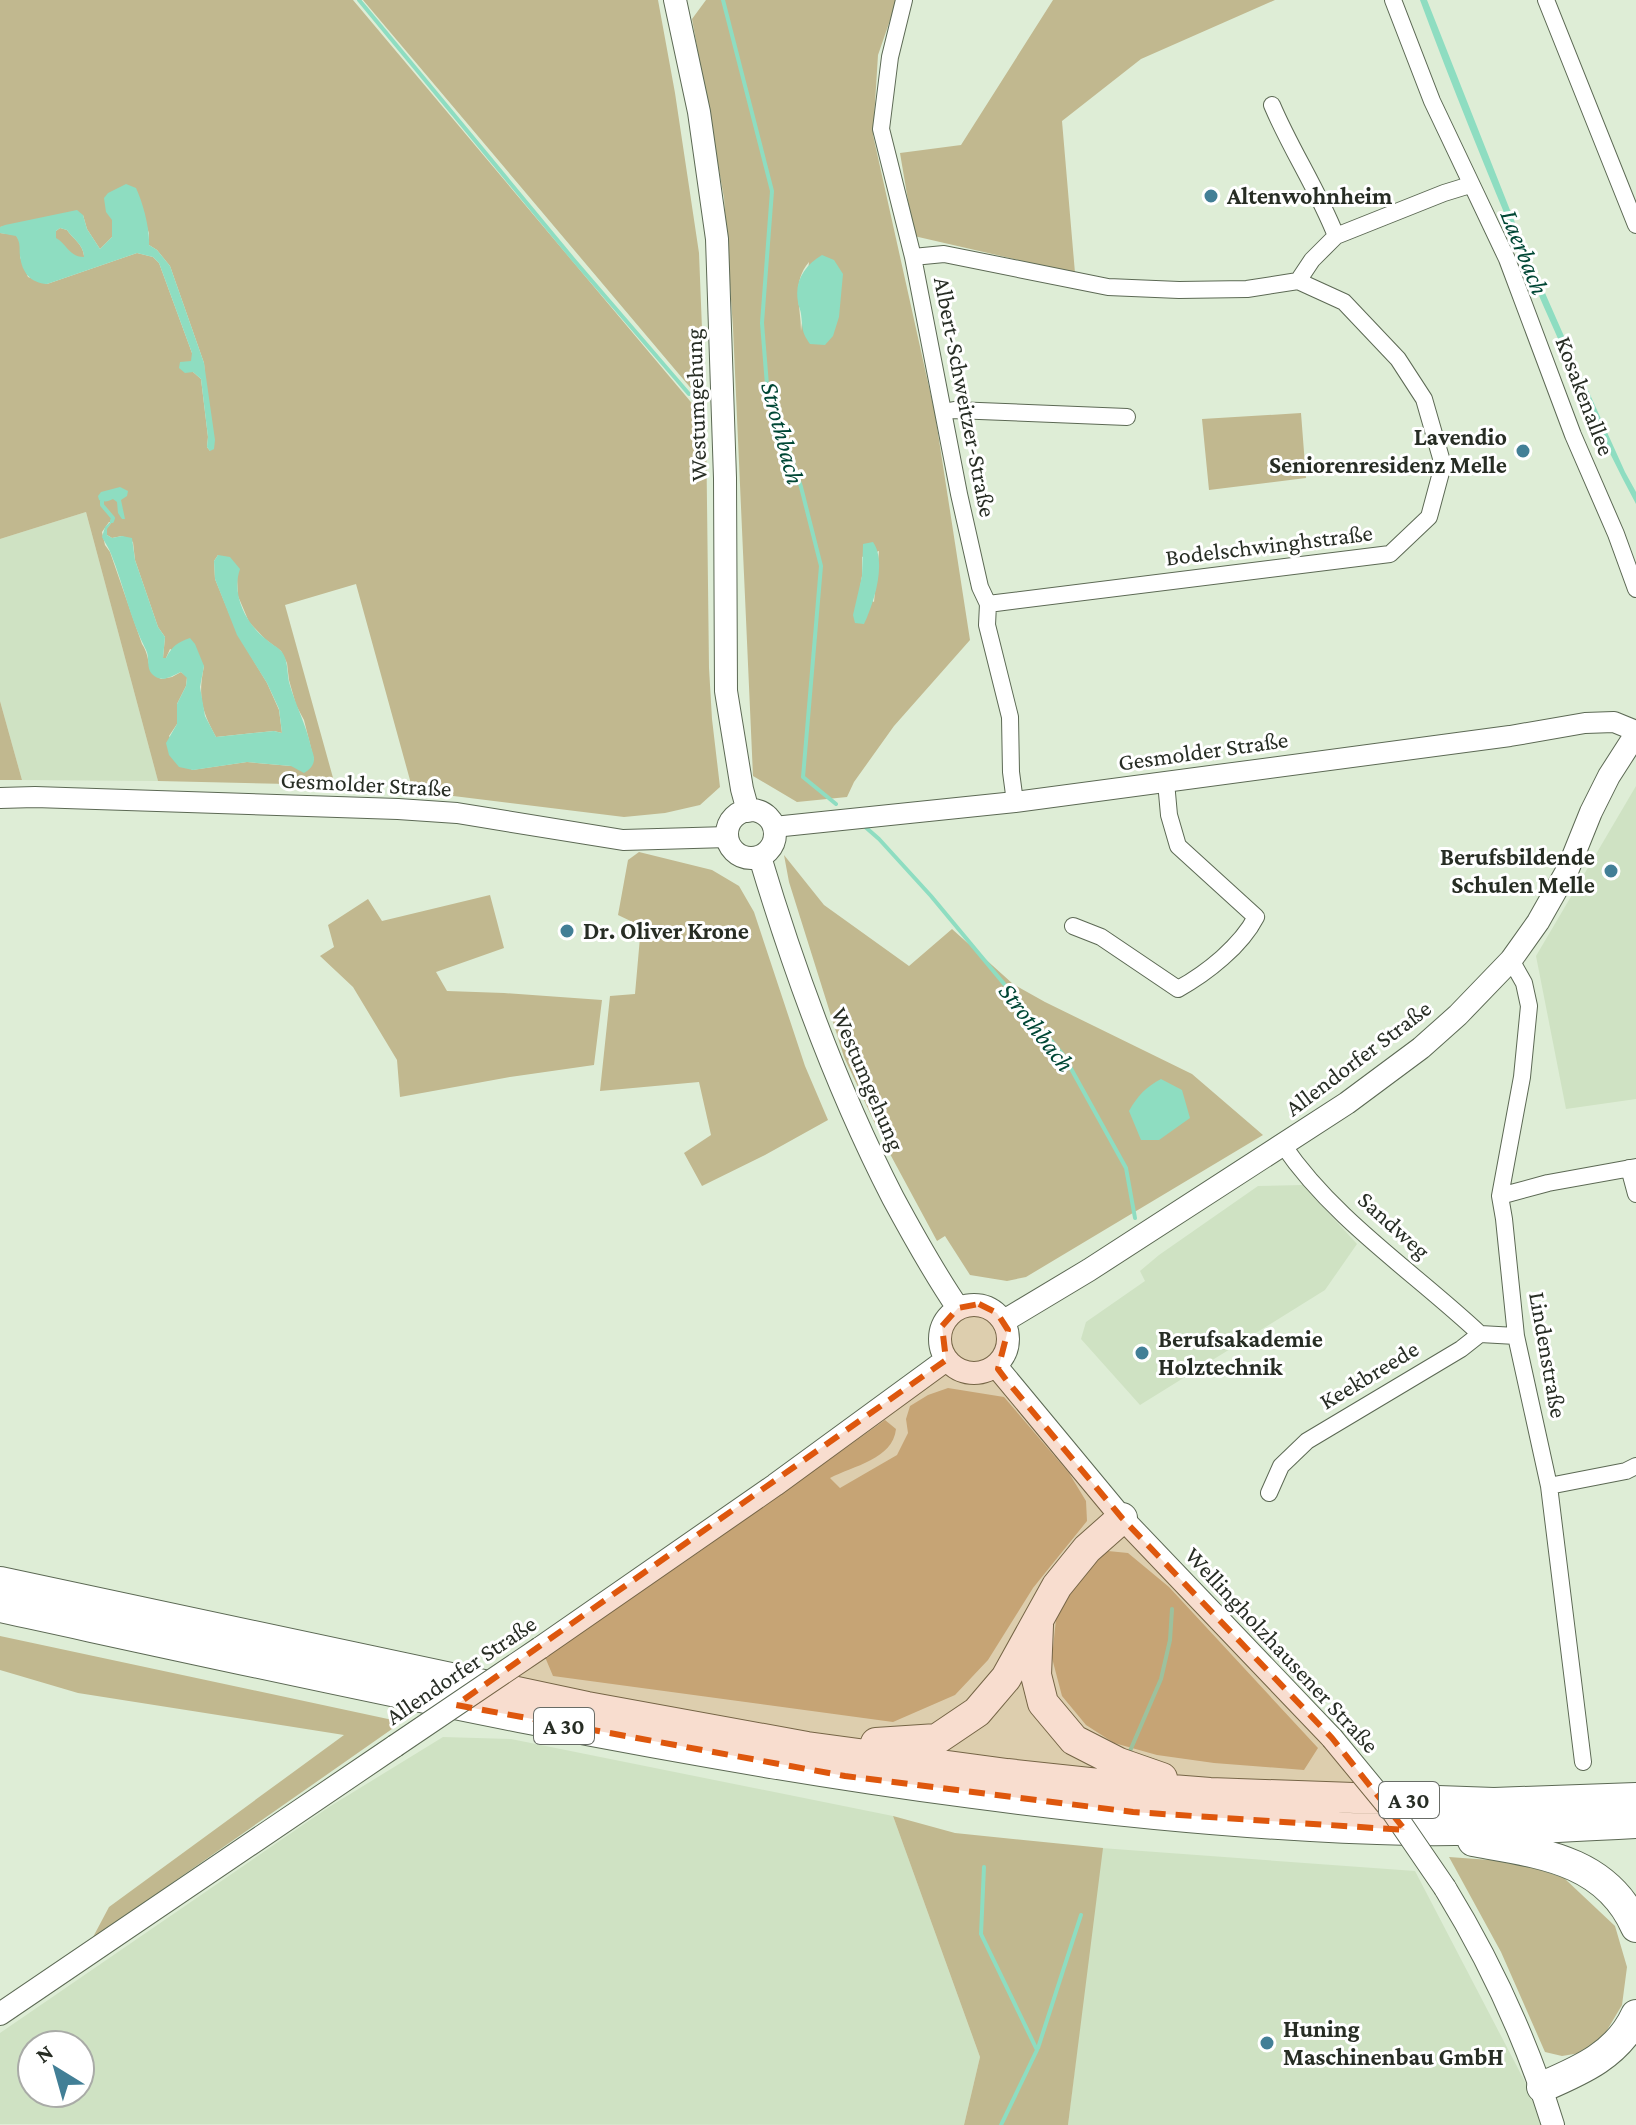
<svg xmlns="http://www.w3.org/2000/svg" width="1636" height="2125" font-family="'Crimson Pro',serif">
  <style>
    .built { fill: #cfe2c3; fill-rule: evenodd }
    .green { fill: #c1b88f; fill-rule: evenodd }
    .water { fill: #8eddc1; fill-rule: evenodd }
    .lines { fill: none; stroke-linecap: round; stroke-linejoin: round }
    .stream { stroke: #8eddc1; stroke-width: 4 }
    .minor-casing { stroke: #5c6954; stroke-width: 18 }
    .tertiary-casing { stroke: #5c6954; stroke-width: 22 }
    .secondary-casing { stroke: #5c6954; stroke-width: 24 }
    .motorway-casing { stroke: #5c6954; stroke-width: 32 }
    .minor { stroke: #fff; stroke-width: 16 }
    .tertiary { stroke: #fff; stroke-width: 20 }
    .secondary { stroke: #fff; stroke-width: 22 }
    .motorway { stroke: #fff; stroke-width: 30 }
    .secondary-bridge-casing { stroke: #5c6954; stroke-width: 24; stroke-linecap: butt }
    .secondary-bridge { stroke: #fff; stroke-width: 22 }
    .marked { fill: #de570d; fill-opacity: 0.2; stroke: #de570d; stroke-width: 6; stroke-dasharray: 16 10; stroke-linejoin: round }
    .poi-dot { fill: #427f96; stroke: #fff; stroke-width: 3 }
    .labels { text-anchor: middle; stroke-width: 6; stroke-linejoin: round; paint-order: stroke }
    .shield { fill: #fff; stroke: #686c66; stroke-width: 2 }
    .shield-label { font-size: 22px; font-weight: bold; fill: #272d24 }
    .poi-label { font-size: 24px; font-weight: bold; fill: #272d24; stroke: #fff; text-anchor: start }
    .street-label { font-size: 24px; fill: #272d24; stroke: #fff }
    .water-label { font-size: 26px; font-style: italic; fill: #004735; stroke: #fff }
  </style>
  <rect width="100%" height="100%" fill="#deedd6"/>
  <path class="built" d="M86,512L158,781L22,780L0,701V539Z
    M1636,786V1099L1566,1109L1536,956Z
    M1303,1185L1357,1244L1325,1290L1140,1405L1081,1339L1086,1322L1145,1281L1140,1271L1159,1255L1258,1186Z
    M443,1737L511,1739L893,1816L980,2057L964,2125L0,2124V2033L329,1807ZM32,2045H80V2093H32Z
    M1101,1848L1415,1871L1536,2103L1542,2125H1068Z"/>
  <path class="green" d="M0,0H353L706,420L709,668L712,719L720,787L700,805L665,813L624,817L413,791L356,584L285,605L335,785L158,781L86,512L0,539V233L16,235L21,244L20,257L28,277L47,284L137,253L153,257L159,263L192,353L193,372L201,379L208,437L207,447L210,451L204,363L170,266L157,250L149,245V233L144,220H112V237L100,249L87,229L83,215L0,227ZM109,522H112L107,528V535L112,538L122,536L133,542L135,560L158,627L165,637L163,658H166L170,649L204,666C198,696 201,710 216,737L274,731L282,733L279,710L267,683L238,635L215,579L214,561L218,555L237,578L238,596L249,622L265,639L281,651L287,663L289,680L296,705L304,720L314,760L291,766L247,762L192,770L169,736L177,724V704L186,686L187,677L181,672L172,677L161,679C144,669 152,659 142,644L110,552L105,545L102,532Z
    M363,0H658L675,93L699,253L705,405Z
    M706,0H897L878,55L873,135L935,414L970,640L894,726L854,782L847,797L797,802L753,776L733,328L724,198L692,19ZM809,262L801,331C801,306 791,283 809,262ZM879,551L874,602L859,594L862,576V557Z
    M1053,0H1275L1141,59L1062,121L1075,273L914,236L900,153L961,145Z
    M60,228L67,230C73,239 84,245 84,257H75L55,238L56,231Z
    M1301,413L1306,478L1209,490L1202,419Z
    M0,701L22,780H0Z
    M639,852L712,870L739,886L754,912L805,1066L828,1120L765,1155L702,1186L684,1153L711,1135L699,1082L600,1091L610,996L635,994L641,926L618,915L628,860Z
    M784,855L824,905L909,966L952,929L1013,984L1045,1002L1192,1074L1263,1135L1026,1277L1007,1281L970,1275L945,1236L937,1241L883,1141L844,1057L789,882Z
    M490,895L504,948L436,972L447,991L504,993L602,1000L594,1065L510,1077L400,1097L397,1060L353,987L320,956L334,947L328,925L368,899L382,921Z
    M948,1388L1004,1397L1069,1473L1086,1501L1087,1521L1033,1588L988,1660L955,1695L893,1722L553,1676L545,1657L702,1550L885,1420L896,1429C893,1459 853,1466 830,1478L840,1488L897,1455L908,1433L906,1419L910,1406L928,1395Z
    M1108,1551L1128,1553L1169,1587L1318,1748L1304,1770L1214,1763L1157,1755L1114,1743L1086,1725L1062,1696L1052,1658L1056,1619L1079,1574L1098,1555Z
    M0,1636L402,1722L92,1939L109,1907L344,1735L78,1693L0,1670Z
    M893,1816L955,1833L1103,1848L1068,2125H964L980,2057Z
    M1449,1857L1517,1862L1564,1878L1615,1926L1627,1967L1622,2005L1603,2037L1580,2053L1562,2056L1545,2052L1501,1952Z"/>
  <path class="water" d="M1420,0H1427L1523,243L1578,368L1625,472L1636,492V504C1601,439 1573,372 1543,305C1500,204 1458,103 1420,0Z
    M126,184L136,188C143,203 150,229 149,245L157,250L170,266L204,363L215,440L214,449L210,451L207,447L208,437L201,379L193,372L185,373L179,368L180,362L191,361L192,353L159,263L153,257L137,253L47,284C31,283 22,273 20,256C19,247 21,244 16,236L0,233V227L5,225L77,210L83,215L87,229L100,249L112,237V220L106,212L104,198L108,193ZM60,228L67,230C73,239 84,245 84,257C69,257 67,244 56,238V231Z
    M822,255L834,260L843,274L839,317L833,336L825,345L810,344C801,331 803,329 801,314C801,311 798,305 798,302C794,281 805,265 822,255Z
    M120,487L128,491L127,496L121,500L125,519H122L118,513L117,502L113,499C107,502 105,502 99,500L98,496L101,492Z
    M112,520V522L107,529V535L112,538L122,536L132,538L135,560L158,627L165,637L163,658H166C172,646 178,642 190,638L195,644L204,666L200,687L205,716L216,737L274,731L282,733L279,709L267,683L237,635L215,579L214,561L218,555L230,557L240,569C231,595 246,624 267,640C271,644 278,647 282,652C288,660 287,672 289,682C295,704 306,724 311,747C312,751 314,755 314,759C314,766 309,770 304,773L291,766L247,762L193,770L179,767L169,755L166,743L177,724V704L186,686L187,678L181,672C171,676 162,684 152,674C146,668 150,658 146,650C130,619 124,586 111,554C109,548 105,543 102,537L105,527Z
    M873,542C887,562 874,603 864,624L855,623L853,615L862,576L863,544Z
    M1161,1079L1182,1090L1190,1118L1159,1140H1141L1129,1111C1138,1095 1146,1087 1161,1079Z"/>
  <g class="lines">
    <path class="stream" d="M359,0L573,259L689,394
      M723,0L772,191L762,323L767,385L801,487L821,566L803,777L836,804
      M102,501V505L113,518L112,521
      M863,825L879,839L931,896L1064,1056L1126,1168L1135,1218
      M1130,1751L1161,1679L1170,1640L1172,1609
      M984,1867L981,1934L1037,2050L1001,2125
      M1038,2048L1081,1915"/>
    <defs>
      <path id="minor" d="M904,0L890,57L881,129L913,257L959,494L980,587L988,604L987,625L1010,717L1011,772L1015,802
        M1393,0L1432,101L1507,259L1573,435L1616,534L1636,589
        M1546,0L1636,225
        M1272,105C1291,150 1318,190 1336,236
        M913,257L944,254L1108,287L1179,290L1247,289L1298,281L1344,302L1398,359L1424,399L1443,465L1429,517L1390,554L988,604
        M1298,281L1312,260L1336,236L1444,193L1470,185
        M944,412L954,410L1127,417
        M1073,926L1101,937L1178,989C1207,973 1241,946 1256,917L1178,846L1169,815L1166,782
        M1511,960L1524,983L1529,1006L1522,1077L1500,1196L1504,1219L1516,1336L1549,1486L1583,1762
        M1283,1145C1334,1220 1414,1272 1480,1334
        M1629,1168L1636,1194
        M1500,1196L1548,1183L1636,1167
        M1549,1486L1626,1471L1636,1466
        M1269,1493L1281,1466L1307,1441L1461,1349L1480,1334L1516,1336"/>
      <path id="tertiary" d="M0,798L35,797L398,809L457,813L623,840L728,837
        M774,827L1015,802L1510,736L1585,723L1614,722L1636,731"/>
      <path id="secondary" d="M675,0L699,112L717,239L725,478L726,691L742,789L748,811
        M727 834a24 24 0 1 1 48 0a24 24 0 1 1-48 0Z
        M760,857C795,974 837,1089 893,1198C913,1235 934,1273 958,1308
        M940 1339a34 34 0 1 1 68 0a34 34 0 1 1-68 0Z
        M1004,1321L1089,1270L1347,1103L1421,1048L1458,1015L1511,960L1538,922L1568,869L1591,812L1609,776L1636,734
        M996,1366L1122,1518L1332,1738
        M540,1648L775,1485L946,1360
        M1445,1888C1491,1963 1527,2041 1553,2125
        M0,2014L395,1746"/>
      <path id="motorway" d="M0,1582L587,1707L807,1747L1007,1774L1108,1785L1210,1793L1494,1803L1636,1798
        M0,1607C323,1677 645,1750 972,1793C1117,1812 1265,1827 1411,1830C1486,1831 1562,1827 1636,1823
        M1038,1625L1036,1675L1043,1703L1074,1740L1119,1763L1162,1778
        M876,1743L937,1739L977,1712L1006,1678L1057,1586L1087,1549L1122,1518
        M1473,1841C1539,1853 1606,1859 1636,1927
        M1542,2087C1579,2071 1618,2055 1636,2015"/>
    </defs>
    <use href="#minor" class="minor-casing"/>
    <use href="#tertiary" class="tertiary-casing"/>
    <use href="#secondary" class="secondary-casing"/>
    <use href="#motorway" class="motorway-casing"/>
    <use href="#minor" class="minor"/>
    <use href="#tertiary" class="tertiary"/>
    <use href="#secondary" class="secondary"/>
    <use href="#motorway" class="motorway"/>
    <defs>
      <path id="secondary-bridge" d="M1332,1738L1393,1812L1445,1888
        M395,1746L540,1648"/>
    </defs>
    <use href="#secondary-bridge" class="secondary-bridge-casing"/>
    <use href="#secondary-bridge" class="secondary-bridge"/>
  </g>
  <path class="marked" d="M979,1304L997,1313L1008,1330L998,1369L1007,1381L1122,1518L1332,1738L1405,1830L1133,1812L845,1776L456,1705L946,1360L942,1326L958,1308Z"/>
  <g class="poi-dot">
    <circle cx="1211" cy="196" r="8"/>
    <circle cx="1523" cy="451" r="8"/>
    <circle cx="1611" cy="871" r="8"/>
    <circle cx="567" cy="931" r="8"/>
    <circle cx="1142" cy="1353" r="8"/>
    <circle cx="1267" cy="2043" r="8"/>
  </g>
  <g class="labels">
    <g class="shield">
      <rect x="534" y="1708" width="60" height="36" rx="6"/>
      <rect x="1379" y="1782" width="60" height="36" rx="6"/>
    </g>
    <g class="shield-label">
      <text x="564" y="1734">A 30</text>
      <text x="1409" y="1808">A 30</text>
    </g>
    <g class="poi-label">
      <text x="1227" y="204">Altenwohnheim</text>
      <text x="1507" y="445" text-anchor="end">Lavendio<tspan x="1507" dy="28">Seniorenresidenz Melle</tspan></text>
      <text x="1595" y="865" text-anchor="end">Berufsbildende<tspan x="1595" dy="28">Schulen Melle</tspan></text>
      <text x="583" y="939">Dr. Oliver Krone</text>
      <text x="1158" y="1347">Berufsakademie<tspan x="1158" dy="28">Holztechnik</tspan></text>
      <text x="1283" y="2037">Huning<tspan x="1283" dy="28">Maschinenbau GmbH</tspan></text>
    </g>
    <g class="street-label">
      <text transform="translate(1585 396) rotate(69)" y="8">Kosakenallee</text>
      <text transform="translate(965 397) rotate(79)" y="8">Albert-Schweitzer-Straße</text>
      <text transform="translate(696 405) rotate(-92)" y="8">Westumgehung</text>
      <text transform="translate(1269 545) rotate(-7)" y="8">Bodelschwinghstraße</text>
      <text transform="translate(1203 751) rotate(-8)" y="8">Gesmolder Straße</text>
      <text transform="translate(366 784) rotate(3)" y="8">Gesmolder Straße</text>
      <text transform="translate(1358 1058) rotate(-37)" y="8">Allendorfer Straße</text>
      <text transform="translate(868 1079) rotate(67)" y="8">Westumgehung</text>
      <text transform="translate(1394 1225) rotate(42)" y="8">Sandweg</text>
      <text transform="translate(1548 1355) rotate(80)" y="8">Lindenstraße</text>
      <text transform="translate(1369 1375) rotate(-31)" y="8">Keekbreede</text>
      <text transform="translate(1282 1650) rotate(47)" y="8">Wellingholzhausener Straße</text>
      <text transform="translate(461 1670) rotate(-34)" y="8">Allendorfer Straße</text>
    </g>
    <g class="water-label">
      <text transform="translate(1525 252) rotate(68)" y="9">Laerbach</text>
      <text transform="translate(783 433) rotate(75)" y="9">Strothbach</text>
      <text transform="translate(1037 1027) rotate(52)" y="9">Strothbach</text>
    </g>
  </g>
  <g transform="translate(56 2069) rotate(323)"><circle r="38" fill="#ffffff" stroke="#a9aba7" stroke-width="2"/>
  <path d="M0-6L14 30L0 20L-14 30Z" fill="#427f96"/>
  <text y="-12" font-size="22" font-weight="bold" text-anchor="middle" fill="#272d24">N</text>
  </g>
</svg>
